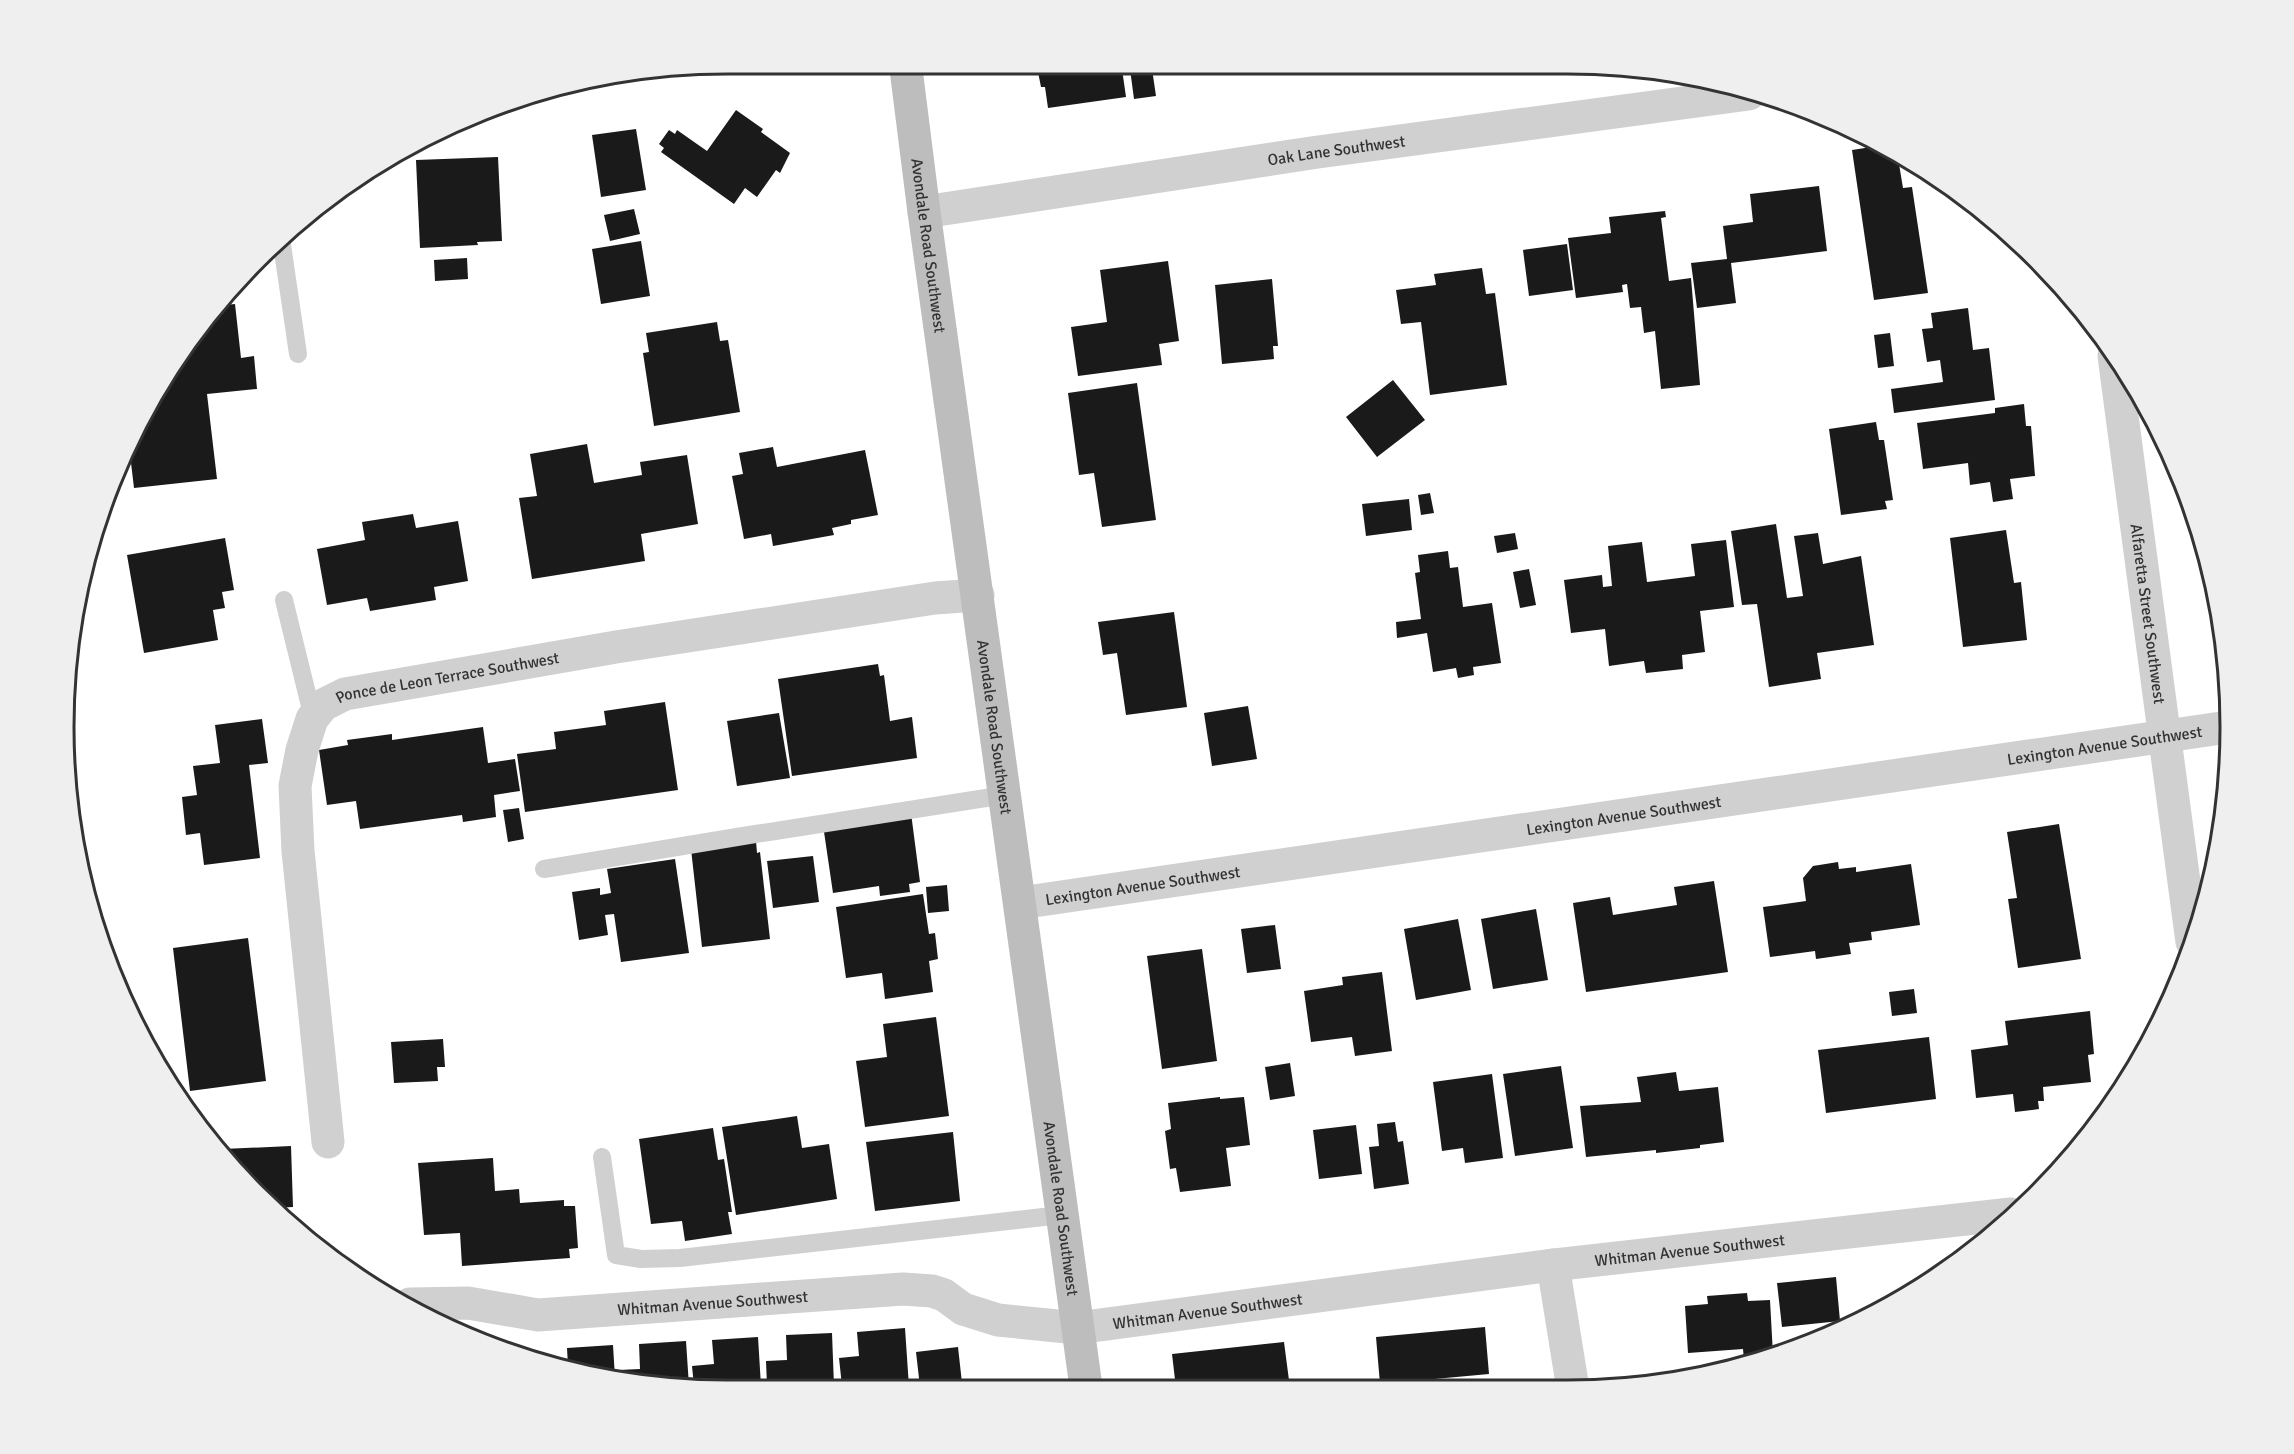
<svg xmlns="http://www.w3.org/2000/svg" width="2294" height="1454" font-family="Signika,sans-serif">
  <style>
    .building { fill: #1a1a1a }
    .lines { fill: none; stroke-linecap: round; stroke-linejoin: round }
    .lane { stroke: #d0d0d0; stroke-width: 18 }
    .street { stroke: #d0d0d0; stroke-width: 33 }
    .secondary { stroke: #bdbdbd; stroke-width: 33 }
    .labels { text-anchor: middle; stroke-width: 6; stroke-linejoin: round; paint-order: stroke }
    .street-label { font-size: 16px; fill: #333; stroke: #fff }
    .rim { fill: none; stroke: #333; stroke-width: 3 }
  </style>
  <rect width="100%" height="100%" fill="#fff"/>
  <path class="building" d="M1042,69H1122L1126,97L1048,108L1045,87H1041L1038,72L1042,71Z
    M1130,69H1152L1156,96L1134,99Z
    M736,110L763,129L761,132L790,153L780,173L776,170L757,197L745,188L734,204L661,152L664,148L659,144L669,130L675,134L677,130L707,151Z
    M636,129L646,190L601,197L592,135Z
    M1878,146L1898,158L1903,188L1912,187L1928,293L1874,300L1852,150Z
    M498,157L502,241L477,242L478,245L420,248L416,160Z
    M1819,186L1827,251L1731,263L1736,303L1697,308L1691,263L1727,259L1723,226L1753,222L1750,194Z
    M634,209L640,234L610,241L604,215Z
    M1665,211L1666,217L1661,218L1669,281L1691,278L1700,385L1661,389L1655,331L1644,333L1641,307L1630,308L1627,284L1622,285L1623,292L1576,298L1568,238L1611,233L1609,217Z
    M641,241L650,296L601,304L592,249Z
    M1567,244L1573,290L1529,296L1523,250Z
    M467,258L468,279L435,281L434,260Z
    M1168,261L1179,341L1159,344L1162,365L1078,376L1071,327L1107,322L1100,270Z
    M1482,268L1486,294L1495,293L1507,385L1430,395L1421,322L1401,324L1396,290L1436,285L1434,274Z
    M1272,279L1278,346H1273L1274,359L1222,364L1215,285Z
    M235,304L241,358L254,356L257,389L207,394L217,479L134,488L129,446L152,395L200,323L215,306Z
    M1968,308L1973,350L1989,348L1995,400L1894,413L1891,389L1943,382L1940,360L1927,362L1922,329L1933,328L1931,313Z
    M717,322L720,341L728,340L740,412L654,426L643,353L649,352L646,333Z
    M1890,333L1894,366L1878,368L1874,335Z
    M1393,380L1425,420L1377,457L1346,417Z
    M1137,383L1156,520L1102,527L1094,473L1079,475L1068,393Z
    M2024,404L2026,426H2031L2035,476L2010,479L2013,499L1993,502L1990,482L1970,485L1968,463L1923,469L1917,423L1995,413V408Z
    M1876,422L1879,440H1884L1893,500L1885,501L1887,509L1841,515L1829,429Z
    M587,444L594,483L642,475L640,462L687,455L698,524L641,534L645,561L532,579L519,498L537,496L530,454Z
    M773,447L777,467L865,450L878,515L851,520V524L832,528L834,535L773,546L771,534L744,539L732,476L743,474L739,453Z
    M1430,493L1434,513L1421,515L1418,495Z
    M1409,499L1412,530L1366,536L1362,504Z
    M413,514L416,528L458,521L468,581L434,587L436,600L370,611L367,598L327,605L317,549L365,540L362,522Z
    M1776,524L1787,598L1803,596L1794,536L1818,533L1823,564L1861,556L1874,645L1817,653L1821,679L1769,687L1757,604L1742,605L1731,531Z
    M2006,530L2014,583L2021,582L2027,640L1963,647L1950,538Z
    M1515,533L1518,549L1497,553L1494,536Z
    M225,538L234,590L222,592L225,608L213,610L218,640L144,653L127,555Z
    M1726,540L1734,607L1700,611L1705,652L1682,655L1683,669L1646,673L1644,661L1609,666L1605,629L1571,633L1564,580L1602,575L1603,587L1612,586L1608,546L1642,542L1647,582L1695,576L1691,544Z
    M1448,551L1450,568L1458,567L1463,607L1492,603L1501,663L1473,667L1474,675L1458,678L1456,668L1433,672L1427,633L1397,638L1396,622L1421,619L1415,573L1420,572L1418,555Z
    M1529,569L1536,605L1520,608L1513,572Z
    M1174,612L1187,707L1126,715L1117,653L1103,655L1098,622Z
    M878,664L880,676L884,675L890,721L912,717L917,758L792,776L778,679Z
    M665,702L678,790L525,812L517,754L556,749L554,732L606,725L604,711Z
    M1248,706L1257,759L1212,766L1204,713Z
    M779,713L790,778L737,786L727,721Z
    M262,719L268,763L249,765L260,858L204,865L200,833L186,835L182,797L197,795L193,766L220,763L215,725Z
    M483,727L488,763L515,759L520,791L494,795L496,817L463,822L462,815L360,829L356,801L327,805L319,750L348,745L347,740L392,734V740Z
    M519,808L524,839L508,842L503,810Z
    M911,813L920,882L909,884L910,892L880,896L879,886L833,893L823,825Z
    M2059,824L2081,959L2018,968L2008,899L2017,898L2007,832Z
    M756,841L757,853L760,852L770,939L702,947L691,849Z
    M813,856L819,902L773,908L767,861Z
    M675,859L689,953L621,962L614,914L605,915L608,935L579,940L572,892L600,888V895L611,893L607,869Z
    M1838,862L1839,869L1856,867V872L1911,864L1920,925L1871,932L1872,940L1849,943L1851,954L1816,959L1815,951L1770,957L1763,907L1806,901L1803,878L1813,866Z
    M1714,881L1728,972L1586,992L1573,903L1610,897L1613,915L1677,905L1674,887Z
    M947,885L949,911L928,913L926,887Z
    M923,894L929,934L935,933L938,959L929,961L933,992L885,999L882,973L846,978L836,907Z
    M1536,909L1548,980L1493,989L1481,919Z
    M1458,919L1471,990L1416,1000L1404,929Z
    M1275,925L1281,969L1247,973L1241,929Z
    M248,938L266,1081L190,1091L173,948Z
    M1202,949L1217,1061L1162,1069L1147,956Z
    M1382,972L1392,1051L1355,1056L1352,1037L1311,1042L1304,991L1343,985L1342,977Z
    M1914,989L1917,1013L1892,1016L1889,992Z
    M2090,1011L2094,1054L2088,1055L2091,1082L2043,1087L2044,1101H2038L2039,1109L2015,1112L2013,1094L1976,1098L1971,1050L2008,1045L2005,1021Z
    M936,1017L949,1116L865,1127L856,1061L887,1057L883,1024Z
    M1929,1037L1936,1099L1826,1113L1818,1050Z
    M443,1039L445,1067H437L438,1081L394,1083L391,1042Z
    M1290,1063L1295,1096L1270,1100L1265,1067Z
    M1561,1066L1573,1148L1515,1156L1503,1074Z
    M1676,1072L1679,1091L1718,1087L1724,1142L1700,1145V1148L1656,1153V1150L1586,1157L1580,1106L1641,1102L1637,1077Z
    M1492,1074L1503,1158L1465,1163L1463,1148L1442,1151L1433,1082Z
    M1220,1097V1099L1244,1097L1250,1145L1226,1148L1231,1186L1180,1192L1176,1168L1170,1169L1165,1131L1171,1129L1168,1103Z
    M797,1116L802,1148L829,1144L837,1199L736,1215L722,1127Z
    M1395,1122L1398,1142L1403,1141L1409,1184L1374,1189L1369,1147L1379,1146L1377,1124Z
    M1356,1125L1362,1174L1319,1179L1313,1130Z
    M713,1128L718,1160L724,1159L732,1212H728L732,1234L685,1241L682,1221L651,1224L639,1139Z
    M953,1132L960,1201L875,1211L866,1142Z
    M291,1146L293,1207L274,1208L223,1159V1149Z
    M493,1158L495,1191L519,1189L520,1203L564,1200V1206H575L578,1248L569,1249L570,1258L462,1266L460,1233L424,1235L418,1163Z
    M1836,1277L1840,1321L1782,1327L1777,1283Z
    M1747,1293L1748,1301L1770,1300L1773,1355L1744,1360L1743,1349L1688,1353L1685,1306L1708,1304L1707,1296Z
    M1485,1327L1489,1374L1380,1384L1376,1337Z
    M905,1328L909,1387L842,1386L839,1358L859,1356L857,1332Z
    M832,1333L834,1386H767L766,1361L787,1360L786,1335Z
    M758,1337L761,1386H694L692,1366L714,1364L712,1340Z
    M686,1341L689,1386L641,1385L620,1380L619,1370L640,1369L639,1344Z
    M1284,1342L1290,1388H1176L1172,1354Z
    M613,1345L615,1378L568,1366L567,1348Z
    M958,1347L962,1383L998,1379L999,1387H920L916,1352Z"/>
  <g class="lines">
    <path class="lane" d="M281,238L298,354
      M284,600L313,718
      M544,869L743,836L1005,795
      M602,1157L616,1255L641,1259L680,1258L1061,1215"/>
    <g class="street">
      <path id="s1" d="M924,212L1318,152L1749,94"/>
      <path id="s2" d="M2114,356L2192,942"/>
      <path id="s3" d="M1020,903L2228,727"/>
      <path id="s4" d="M328,1142L298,851L295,786L302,750L312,719L323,705L345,694L616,647L935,598L978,595"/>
      <path d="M1553,1265L1573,1389"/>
      <path id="s5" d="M410,1304L468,1303L538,1315L903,1289L932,1291L944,1295L963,1309L998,1320L1077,1328L1553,1265L2011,1214"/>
    </g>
    <path class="secondary" id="s6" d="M906,69L924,212L1086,1387"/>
  </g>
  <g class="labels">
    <g class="street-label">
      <text dy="6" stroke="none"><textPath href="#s1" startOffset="417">Oak Lane Southwest</textPath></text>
      <text dy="6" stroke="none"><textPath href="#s6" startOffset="178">Avondale Road Southwest</textPath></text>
      <text dy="6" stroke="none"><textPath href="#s2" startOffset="260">Alfaretta Street Southwest</textPath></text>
      <text dy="6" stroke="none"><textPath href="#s4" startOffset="573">Ponce de Leon Terrace Southwest</textPath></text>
      <text dy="6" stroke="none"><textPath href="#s6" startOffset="664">Avondale Road Southwest</textPath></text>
      <text dy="6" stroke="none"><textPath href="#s3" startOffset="1096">Lexington Avenue Southwest</textPath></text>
      <text dy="6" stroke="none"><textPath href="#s3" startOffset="610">Lexington Avenue Southwest</textPath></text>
      <text dy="6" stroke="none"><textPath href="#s3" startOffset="124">Lexington Avenue Southwest</textPath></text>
      <text dy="6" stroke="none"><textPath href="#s6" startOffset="1150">Avondale Road Southwest</textPath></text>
      <text dy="6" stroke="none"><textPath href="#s5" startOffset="1294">Whitman Avenue Southwest</textPath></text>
      <text dy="6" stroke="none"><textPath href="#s5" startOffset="304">Whitman Avenue Southwest</textPath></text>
      <text dy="6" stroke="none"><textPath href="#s5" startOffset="808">Whitman Avenue Southwest</textPath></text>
    </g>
  </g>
  <path d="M0 0H2294V1454H0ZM727 74H1567A653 653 0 0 1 2220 727V727A653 653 0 0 1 1567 1380H727A653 653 0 0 1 74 727V727A653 653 0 0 1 727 74Z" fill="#efefef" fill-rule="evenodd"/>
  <path class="rim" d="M727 74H1567A653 653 0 0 1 2220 727V727A653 653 0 0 1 1567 1380H727A653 653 0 0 1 74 727V727A653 653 0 0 1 727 74Z"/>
</svg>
